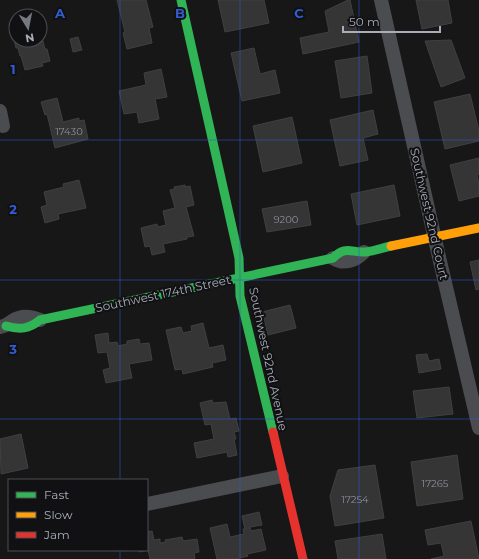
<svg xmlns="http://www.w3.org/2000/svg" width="479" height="559" font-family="Montserrat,sans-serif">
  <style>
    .building { fill: #353536; stroke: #3f4043 }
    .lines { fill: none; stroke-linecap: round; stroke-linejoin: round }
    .street { stroke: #4b4c50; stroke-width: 14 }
    .fast { stroke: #30b455; stroke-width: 9 }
    .slow { stroke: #ff9f0a; stroke-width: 9 }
    .jam { stroke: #e5322d; stroke-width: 9 }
    .grid { fill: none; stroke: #325cd3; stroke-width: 1; stroke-opacity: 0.55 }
    .labels { text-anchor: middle; stroke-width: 4; stroke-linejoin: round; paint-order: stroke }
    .number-label { font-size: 10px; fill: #8b8f98 }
    .street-label { font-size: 12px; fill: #a8adb8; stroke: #111113 }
    .grid-label { font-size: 13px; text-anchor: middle; font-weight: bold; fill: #325cd3; stroke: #111113; stroke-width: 4; stroke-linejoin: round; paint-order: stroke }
  </style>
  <rect width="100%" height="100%" fill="#171717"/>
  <path class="building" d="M117,0H146L153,27L149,28L152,43L127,49L123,33L125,32Z
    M218,0H264L269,23L225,32Z
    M348,0H350L359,42L303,54L300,38L329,32L325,11Z
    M416,0H448L452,23L422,29Z
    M16,29V40H40V30L45,49H47L50,61L42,63L43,66L25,70L21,56H20L18,48H16L12,30Z
    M78,37L82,50L73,52L70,39Z
    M451,40L465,78L441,87L425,41Z
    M254,48L260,74L275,70L280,93L242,101L231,53Z
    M367,56L372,93L341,98L335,61Z
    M161,69L167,97L155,99L159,119L139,123L137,112L124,114L119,91L146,85L144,73Z
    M470,94L479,131V141L445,149L434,102Z
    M57,98L63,122L79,118V121L84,120L88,139L55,148L47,114L45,115L41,102Z
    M373,110L378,134L363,138L368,160L340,166L330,120Z
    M292,117L302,163L263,172L253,126Z
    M479,158V174L477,175L479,184V196L459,201L450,165Z
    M79,180L86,208L58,214L59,219L45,223L41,207L47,205L44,192L64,187L63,184Z
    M185,185V187L190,186L194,205L186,207L194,236L187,237V239L163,244L165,252L152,255L150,246L145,247L141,228L157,224L158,227L166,225L163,211L175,208L170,190L175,189L174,187Z
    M394,185L400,216L357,225L351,194Z
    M307,201L311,225L267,232L262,209Z
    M479,260V289L476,290L470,262Z
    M290,305L296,328L268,335L262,312Z
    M203,323L209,348L223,345L226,360L212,363L213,367L183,374L182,369L175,370L166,330L181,327L183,333L192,331L191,326Z
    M108,333L109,343L117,342L118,346L127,344V341L139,339L140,344L149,343L152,360L129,364L132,378L106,383L103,370L110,368L107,352L98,353L95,335Z
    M427,354L429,361L439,359L441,369L419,373L416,355Z
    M449,387L453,414L417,418L413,391Z
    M212,400L213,403L226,402L230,419L236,418L239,431L234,432L236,439H234L237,455L228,457L227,452L197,458L194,443L214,439L211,424L205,425L200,403Z
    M21,434L28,468L1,474L0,439Z
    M457,455L463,499L417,506L411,462Z
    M375,465L384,518L335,526L330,496L338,470Z
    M259,512L262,525L250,527L251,531L261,529L266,550L247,554L248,556L236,559H217L210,528L227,524L230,537L244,534L243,529H245L242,516Z
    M471,521L479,559H431L444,556L441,543L428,545L425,530Z
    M152,531L154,540L160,539V543L166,542L165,540L182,537L183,541L197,539L199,552L194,553L195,558L194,559H150L148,550L140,552L139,550H147V532Z
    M382,534L386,559H338L335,541Z"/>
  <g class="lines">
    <path class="street" d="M381,0L439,257L479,428
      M0,111L3,126
      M333,258C344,265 355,261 364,252
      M0,327C6,326 8,324 12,321C21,315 31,316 40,320
      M147,504L282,476"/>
    <path class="fast" d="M181,0L239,258L240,296L273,432
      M6,326C20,330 29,329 40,320L333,258C346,245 351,253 366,252C374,251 382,248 391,246"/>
    <path class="slow" d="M391,246L479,228"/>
    <path class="jam" d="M273,432L303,559"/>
  </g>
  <path class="grid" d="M120,0V480M240,0V559M359,0V559M0,140H479M0,280H479M0,419H479M120,550V559"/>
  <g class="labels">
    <g class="number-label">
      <text x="69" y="135">17430</text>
      <text x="286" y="223">9200</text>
      <text x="435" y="487">17265</text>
      <text x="355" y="503">17254</text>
    </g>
    <g class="street-label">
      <text transform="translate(429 214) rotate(77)" y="4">Southwest 92nd Court</text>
      <text transform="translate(163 294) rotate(-12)" y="4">Southwest 174th Street</text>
      <text transform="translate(268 359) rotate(78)" y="4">Southwest 92nd Avenue</text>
    </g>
  </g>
  <g class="grid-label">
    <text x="60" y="18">A</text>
    <text x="180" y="18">B</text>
    <text x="299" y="18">C</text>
    <text x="13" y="74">1</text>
    <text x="13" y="214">2</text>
    <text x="13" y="354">3</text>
  </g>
  <rect x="8" y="479" width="140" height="72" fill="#111113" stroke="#4d4f55"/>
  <rect x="16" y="492" width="20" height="6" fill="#30b455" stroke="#4d4f55"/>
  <text x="44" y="499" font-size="12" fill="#a8adb8">Fast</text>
  <rect x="16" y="512" width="20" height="6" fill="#ff9f0a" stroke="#4d4f55"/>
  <text x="44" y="519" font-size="12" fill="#a8adb8">Slow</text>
  <rect x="16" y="532" width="20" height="6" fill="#e5322d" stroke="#4d4f55"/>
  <text x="44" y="539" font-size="12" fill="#a8adb8">Jam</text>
  <g transform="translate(28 28) rotate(170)"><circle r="19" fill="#111113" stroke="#4d4f55"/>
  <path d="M0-3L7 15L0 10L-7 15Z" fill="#757880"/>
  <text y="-6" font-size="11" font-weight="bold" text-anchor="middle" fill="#a8adb8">N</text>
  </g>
  <path d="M343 26v6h97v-6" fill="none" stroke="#a8adb8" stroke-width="2"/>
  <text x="349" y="26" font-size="12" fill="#a8adb8" stroke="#111113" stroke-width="3" paint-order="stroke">50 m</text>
</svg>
